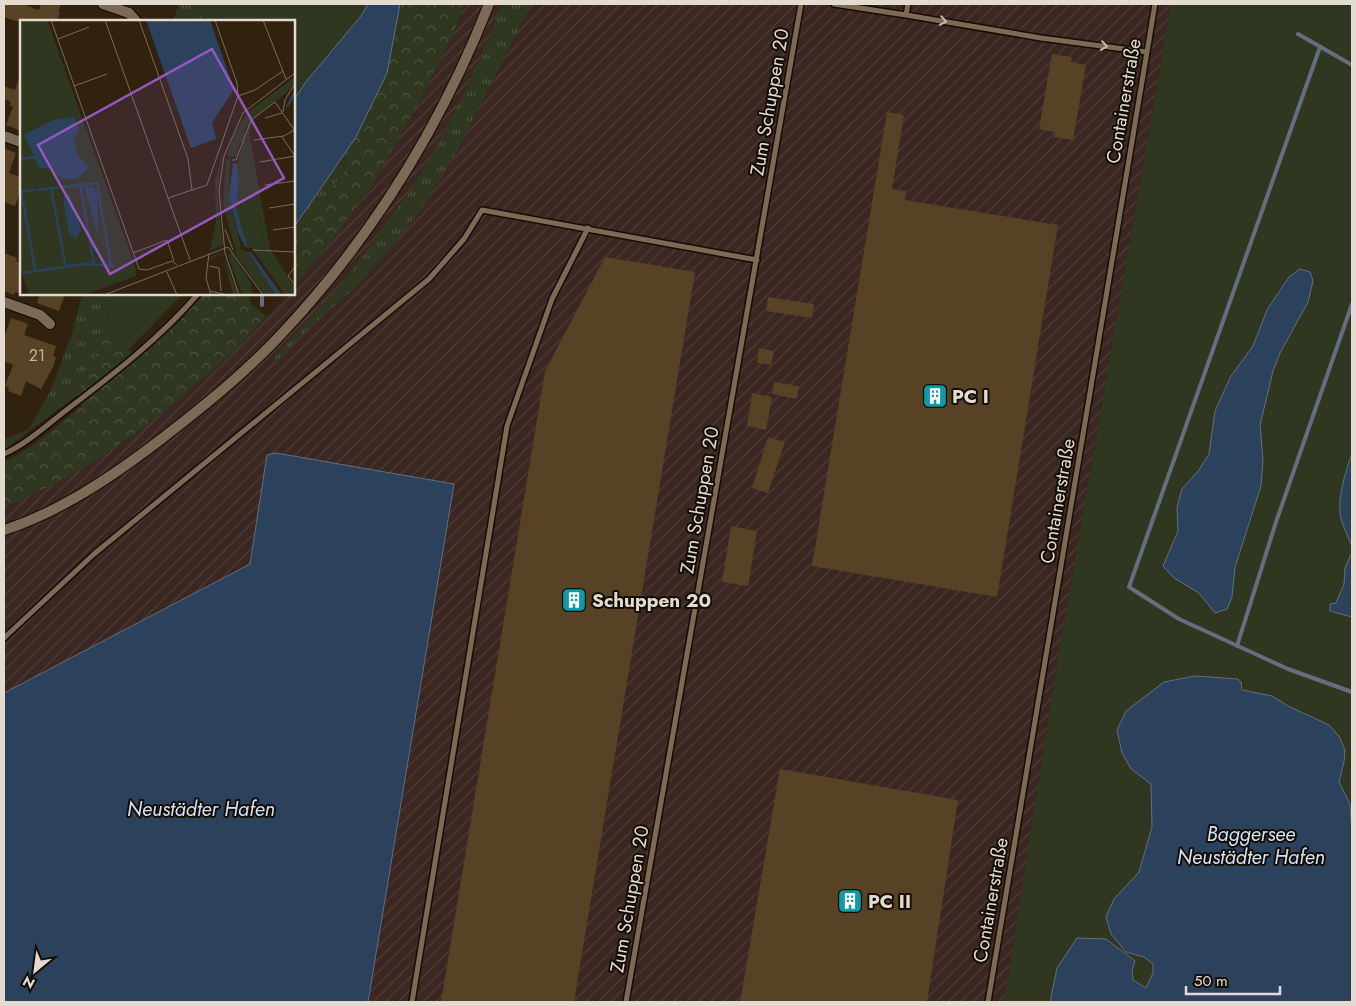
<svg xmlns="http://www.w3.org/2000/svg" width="1356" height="1006" font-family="Jost,sans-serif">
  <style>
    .industrial { fill: url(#industrial-furrows) }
    .grass { fill: url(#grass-tufts) }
    .forest { fill: url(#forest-crowns) }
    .green { fill: #303721 }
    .water { fill: #2c415b; stroke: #636f7e }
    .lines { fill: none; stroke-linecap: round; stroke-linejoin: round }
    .stream { stroke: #636f7e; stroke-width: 4 }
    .building { fill: #574225 }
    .service-casing { stroke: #180b00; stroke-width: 8 }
    .minor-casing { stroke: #180b00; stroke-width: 12 }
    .service { stroke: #7b6b56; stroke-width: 5 }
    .minor { stroke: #7b6b56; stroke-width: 10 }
    .oneway { stroke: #c4b9ab }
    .labels { text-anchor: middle; stroke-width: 4; stroke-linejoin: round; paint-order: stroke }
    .number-label { font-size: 16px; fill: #c1b5a5 }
    .street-label { font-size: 19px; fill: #e4dbd0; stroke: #130d06 }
    .poi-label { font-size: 19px; font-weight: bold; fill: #e4dbd0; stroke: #130d06; text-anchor: start }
    .water-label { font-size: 20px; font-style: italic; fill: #d1e1f6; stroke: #130d06 }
    .inset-river { fill: none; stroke: #2c415b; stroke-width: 2.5 }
    .inset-road { fill: none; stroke: #786c5c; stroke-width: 1 }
    .view { fill: #9558c3; fill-opacity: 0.15; stroke: #9558c3; stroke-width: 2.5 }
    .inset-edge { fill: none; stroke: #e4dbd0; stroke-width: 2.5 }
  </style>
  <defs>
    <pattern id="industrial-furrows" width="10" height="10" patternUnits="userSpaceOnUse" patternTransform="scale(1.25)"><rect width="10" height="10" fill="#3a2722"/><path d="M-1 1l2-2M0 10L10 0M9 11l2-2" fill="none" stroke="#4d3c37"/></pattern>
    <pattern id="grass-tufts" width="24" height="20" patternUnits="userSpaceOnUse" patternTransform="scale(1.25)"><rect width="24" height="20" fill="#303721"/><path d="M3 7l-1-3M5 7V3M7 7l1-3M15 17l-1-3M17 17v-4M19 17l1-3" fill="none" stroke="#4e5340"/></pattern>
    <pattern id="forest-crowns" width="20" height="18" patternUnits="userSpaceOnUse" patternTransform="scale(1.25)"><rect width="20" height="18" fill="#303721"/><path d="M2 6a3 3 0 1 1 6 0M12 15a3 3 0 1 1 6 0" fill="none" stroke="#4e5340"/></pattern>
  </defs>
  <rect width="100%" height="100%" fill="#30220f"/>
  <path class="industrial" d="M464,4H1171L1057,664L1004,1002H368L454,484L267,455L250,564L4,693V507L57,483L105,454L154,420L238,348L287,294H294V286L322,253L371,188L425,91L455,30Z"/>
  <path class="grass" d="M179,4H209L203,21H173Z
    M503,4H531L457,151L425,204L394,245L356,287L307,330L276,363L274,358L344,281L413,187L448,126L475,69Z
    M345,152L346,166L328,195L294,240V227Z
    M82,294H113L102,338L92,365L76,396L4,450V440L29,429L52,388L73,330Z"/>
  <path class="forest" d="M400,4H464L455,30L425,91L371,188L322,253L294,286V240L328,195L346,167L345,152L356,137L387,73Z
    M204,294H248L251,304L266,316L238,348L154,420L105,454L57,483L4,507V462C32,449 57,425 82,406L76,396L92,365L102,338L141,356L178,323Z"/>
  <path class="green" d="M209,4H368L361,16L305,83L294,100V21H203Z
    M1171,4H1352V1002H1004L1057,664Z
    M113,294H183L128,350L102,338Z"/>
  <path class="water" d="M368,4H400L387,73L356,137L294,227V100L305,83L361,16Z
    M1300,269L1310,272L1313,281L1308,302L1280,353L1273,371L1260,425L1263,461L1261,486L1235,567L1232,597L1227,609L1215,613L1199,593L1174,578L1163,566L1178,531L1177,508L1182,489L1199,470L1209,454L1215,411L1231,376L1253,346L1267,310L1289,277Z
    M276,453L454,484L368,1002H4V693L250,564L267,455Z
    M1352,454V546C1348,536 1341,523 1340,513C1338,496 1346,469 1352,454Z
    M1352,552V617L1330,611V604L1336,603L1344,584L1345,568Z
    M1195,676L1238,679L1241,682L1242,690L1272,696L1288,706L1329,725L1339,736L1345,750L1344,762L1339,782L1350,804L1352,833V1002H1050L1057,968L1077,938L1106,939L1135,961L1132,970L1133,980L1146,988L1153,973V964L1144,957L1126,952L1111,934L1106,917L1114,899L1139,872L1152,827L1151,784L1131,769L1122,753L1117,730L1126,711L1164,682Z"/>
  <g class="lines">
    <path class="stream" d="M1298,34L1352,65
      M1320,47L1129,587L1179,619L1288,669L1352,692
      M262,294V305
      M1237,646L1276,522L1352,304"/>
  </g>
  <path class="building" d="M4,4H22L39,10L41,4H61L58,12L60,13L57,21H16L4,17Z
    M1052,54L1072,57L1071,62L1086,65L1073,140L1054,137L1055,132L1039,129Z
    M20,76H21V131L6,125L13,107L9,105L11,102L4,99V86L15,90Z
    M887,112L904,115L892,189L906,191L905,200L1058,225L997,597L812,566Z
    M4,148L16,153L9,173L21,177V189L15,206L4,202Z
    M4,253L17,258L16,261L21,263V286L19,293L15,292L14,295L4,291Z
    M605,257L695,272L574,1002H441L545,371Z
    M40,294H65L59,311L37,303Z
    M768,297L814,304L812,318L766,311Z
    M11,318L28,324L24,335L56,346L53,356L56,357L53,367L41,389L26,381L21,396L8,391L9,387L5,386L13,365L4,361V338Z
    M759,348L774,351L771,365L757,363Z
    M774,382L799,386L797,399L772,394Z
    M752,393L772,397L766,430L747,426Z
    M768,437L785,442L768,493L752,488Z
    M731,526L757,531L748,586L722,582Z
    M780,769L958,800L927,1002H740Z"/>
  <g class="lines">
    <defs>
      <path id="service" d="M834,4L906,15
        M908,4L906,15L1041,38L1147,52
        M4,454C28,443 48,424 69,408C115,373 160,338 198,294
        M4,638L94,554L429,279L464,239L482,210L757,260
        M412,1002L507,426L552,299L588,228
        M626,1002L801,4
        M988,1002L1155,4"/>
      <path id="minor" d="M103,4L129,13L136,21
        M4,136L21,142
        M4,302L40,315L50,324
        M4,530C60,512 113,476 160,440C204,406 249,370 287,328C374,234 442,123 489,4"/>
    </defs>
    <use href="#service" class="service-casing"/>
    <use href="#minor" class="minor-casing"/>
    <use href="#service" class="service"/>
    <use href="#minor" class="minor"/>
  </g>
  <defs><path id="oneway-chevron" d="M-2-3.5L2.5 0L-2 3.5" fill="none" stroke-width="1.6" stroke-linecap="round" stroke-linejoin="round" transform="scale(1.25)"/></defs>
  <g class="oneway">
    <use href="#oneway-chevron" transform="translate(943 21) rotate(10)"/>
    <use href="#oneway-chevron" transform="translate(1104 46) rotate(8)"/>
  </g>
  <defs>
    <symbol id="building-square" viewBox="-11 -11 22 22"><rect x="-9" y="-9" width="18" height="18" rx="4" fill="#0f9aa8" stroke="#130d06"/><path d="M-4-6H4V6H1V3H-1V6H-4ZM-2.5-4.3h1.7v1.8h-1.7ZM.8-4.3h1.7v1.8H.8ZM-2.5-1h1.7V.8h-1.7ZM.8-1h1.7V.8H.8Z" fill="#fff"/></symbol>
  </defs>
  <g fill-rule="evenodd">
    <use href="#building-square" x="921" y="382" width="28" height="28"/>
    <use href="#building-square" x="560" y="586" width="28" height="28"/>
    <use href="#building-square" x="836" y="887" width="28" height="28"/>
  </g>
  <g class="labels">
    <g class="number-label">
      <text x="37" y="361">21</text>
    </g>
    <g class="street-label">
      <text transform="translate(1123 101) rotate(-80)" y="7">Containerstraße</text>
      <text transform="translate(769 102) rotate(-80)" y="7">Zum Schuppen 20</text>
      <text transform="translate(699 500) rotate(-80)" y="7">Zum Schuppen 20</text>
      <text transform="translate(1057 501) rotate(-80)" y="7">Containerstraße</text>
      <text transform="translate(629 899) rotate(-80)" y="7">Zum Schuppen 20</text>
      <text transform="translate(990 900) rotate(-80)" y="7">Containerstraße</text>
    </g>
    <g class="poi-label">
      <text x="952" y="403">PC I</text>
      <text x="592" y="607">Schuppen 20</text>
      <text x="868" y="908">PC II</text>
    </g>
    <g class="water-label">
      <text x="201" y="816">Neustädter Hafen</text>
      <text x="1251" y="841">Baggersee<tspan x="1251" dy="23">Neustädter Hafen</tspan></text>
    </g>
  </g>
  <g transform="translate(20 20)">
    <rect width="275" height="275" fill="#30220f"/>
    <path d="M251,84L234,99L229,112L250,229L275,268V275L246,233L227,122L226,112L231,100ZM203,131L197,173L203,225L190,231L196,200L195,162ZM220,229L228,232L256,275H244L219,239L215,232ZM199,233L204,236L218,275H213L204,238L199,234L190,240V237ZM212,233L231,263L232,275H222L208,235Z" fill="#303721"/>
    <path d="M275,57V62L265,74L230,100L224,111L227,122H220L216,137L207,136L214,115L228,92ZM206,139L210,141L209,176L221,228L216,231L203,186ZM231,227L245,230L275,275H265Z" fill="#303721"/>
    <path d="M0,0H27L115,246L116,256L64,275H10L0,249ZM223,122H227L231,139L245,230L228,227L216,188L219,164L217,144Z" fill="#303721"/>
    <path d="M126,0H190L214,69L192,103L196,119L171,128ZM54,97L59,109V114L54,116L57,134L69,147L57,159H42L31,147L20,149L4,115L33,100ZM213,142L217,144L219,160L216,188L228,227H225L218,212L209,176ZM64,166L74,168L77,176L78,216ZM50,174L61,210L56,219L49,213L44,185V176ZM228,232H231L262,275H256Z" fill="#2c415b"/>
    <path class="inset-river" d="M267,87L275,72M0,139L15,137M60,164L74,244M31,168L46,248M18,170L77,163L91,246M1,171L15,249M1,171L16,170M3,253L64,244L95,246"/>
    <path class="inset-road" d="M31,0L119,249L127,250L152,241L157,245M85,0L170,240M119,0L168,139L172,170M195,0L217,63L218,76M243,0L266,59M38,19L69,7M54,66L87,54M255,82L275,111M263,92L265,80L275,63M245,98L262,93M262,117L275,136M234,120L264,116L274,110M212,140H216L231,100L255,82M240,142L275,136M245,165L275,161M148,178L187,165L218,76L235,70L263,51M249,188L275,184M205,209L213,230M253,210L275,207M208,227L243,275M233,230L275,232M113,233L147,220L154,241M189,233L186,258L191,275M189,246L199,248L201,271M275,247L268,256L275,265M147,252L157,275M191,271L207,275M84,275L208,227M219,275L205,233L199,171L204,136L223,93L275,53"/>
    <path class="view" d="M192,29L264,158L90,254L18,125Z"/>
    <rect width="275" height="275" class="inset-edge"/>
  </g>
  <rect width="1356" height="1006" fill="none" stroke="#e4dbd0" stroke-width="10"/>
  <g transform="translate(35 971) rotate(209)" stroke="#130d06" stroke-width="4" paint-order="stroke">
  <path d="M0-4L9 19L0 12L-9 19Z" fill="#e4dbd0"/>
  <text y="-8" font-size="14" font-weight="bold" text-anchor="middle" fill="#e4dbd0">N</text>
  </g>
  <path d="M1186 986v8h94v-8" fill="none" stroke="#e4dbd0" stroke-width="2.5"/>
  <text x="1194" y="986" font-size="15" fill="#e4dbd0" stroke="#130d06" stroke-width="4" paint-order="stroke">50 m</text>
</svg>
